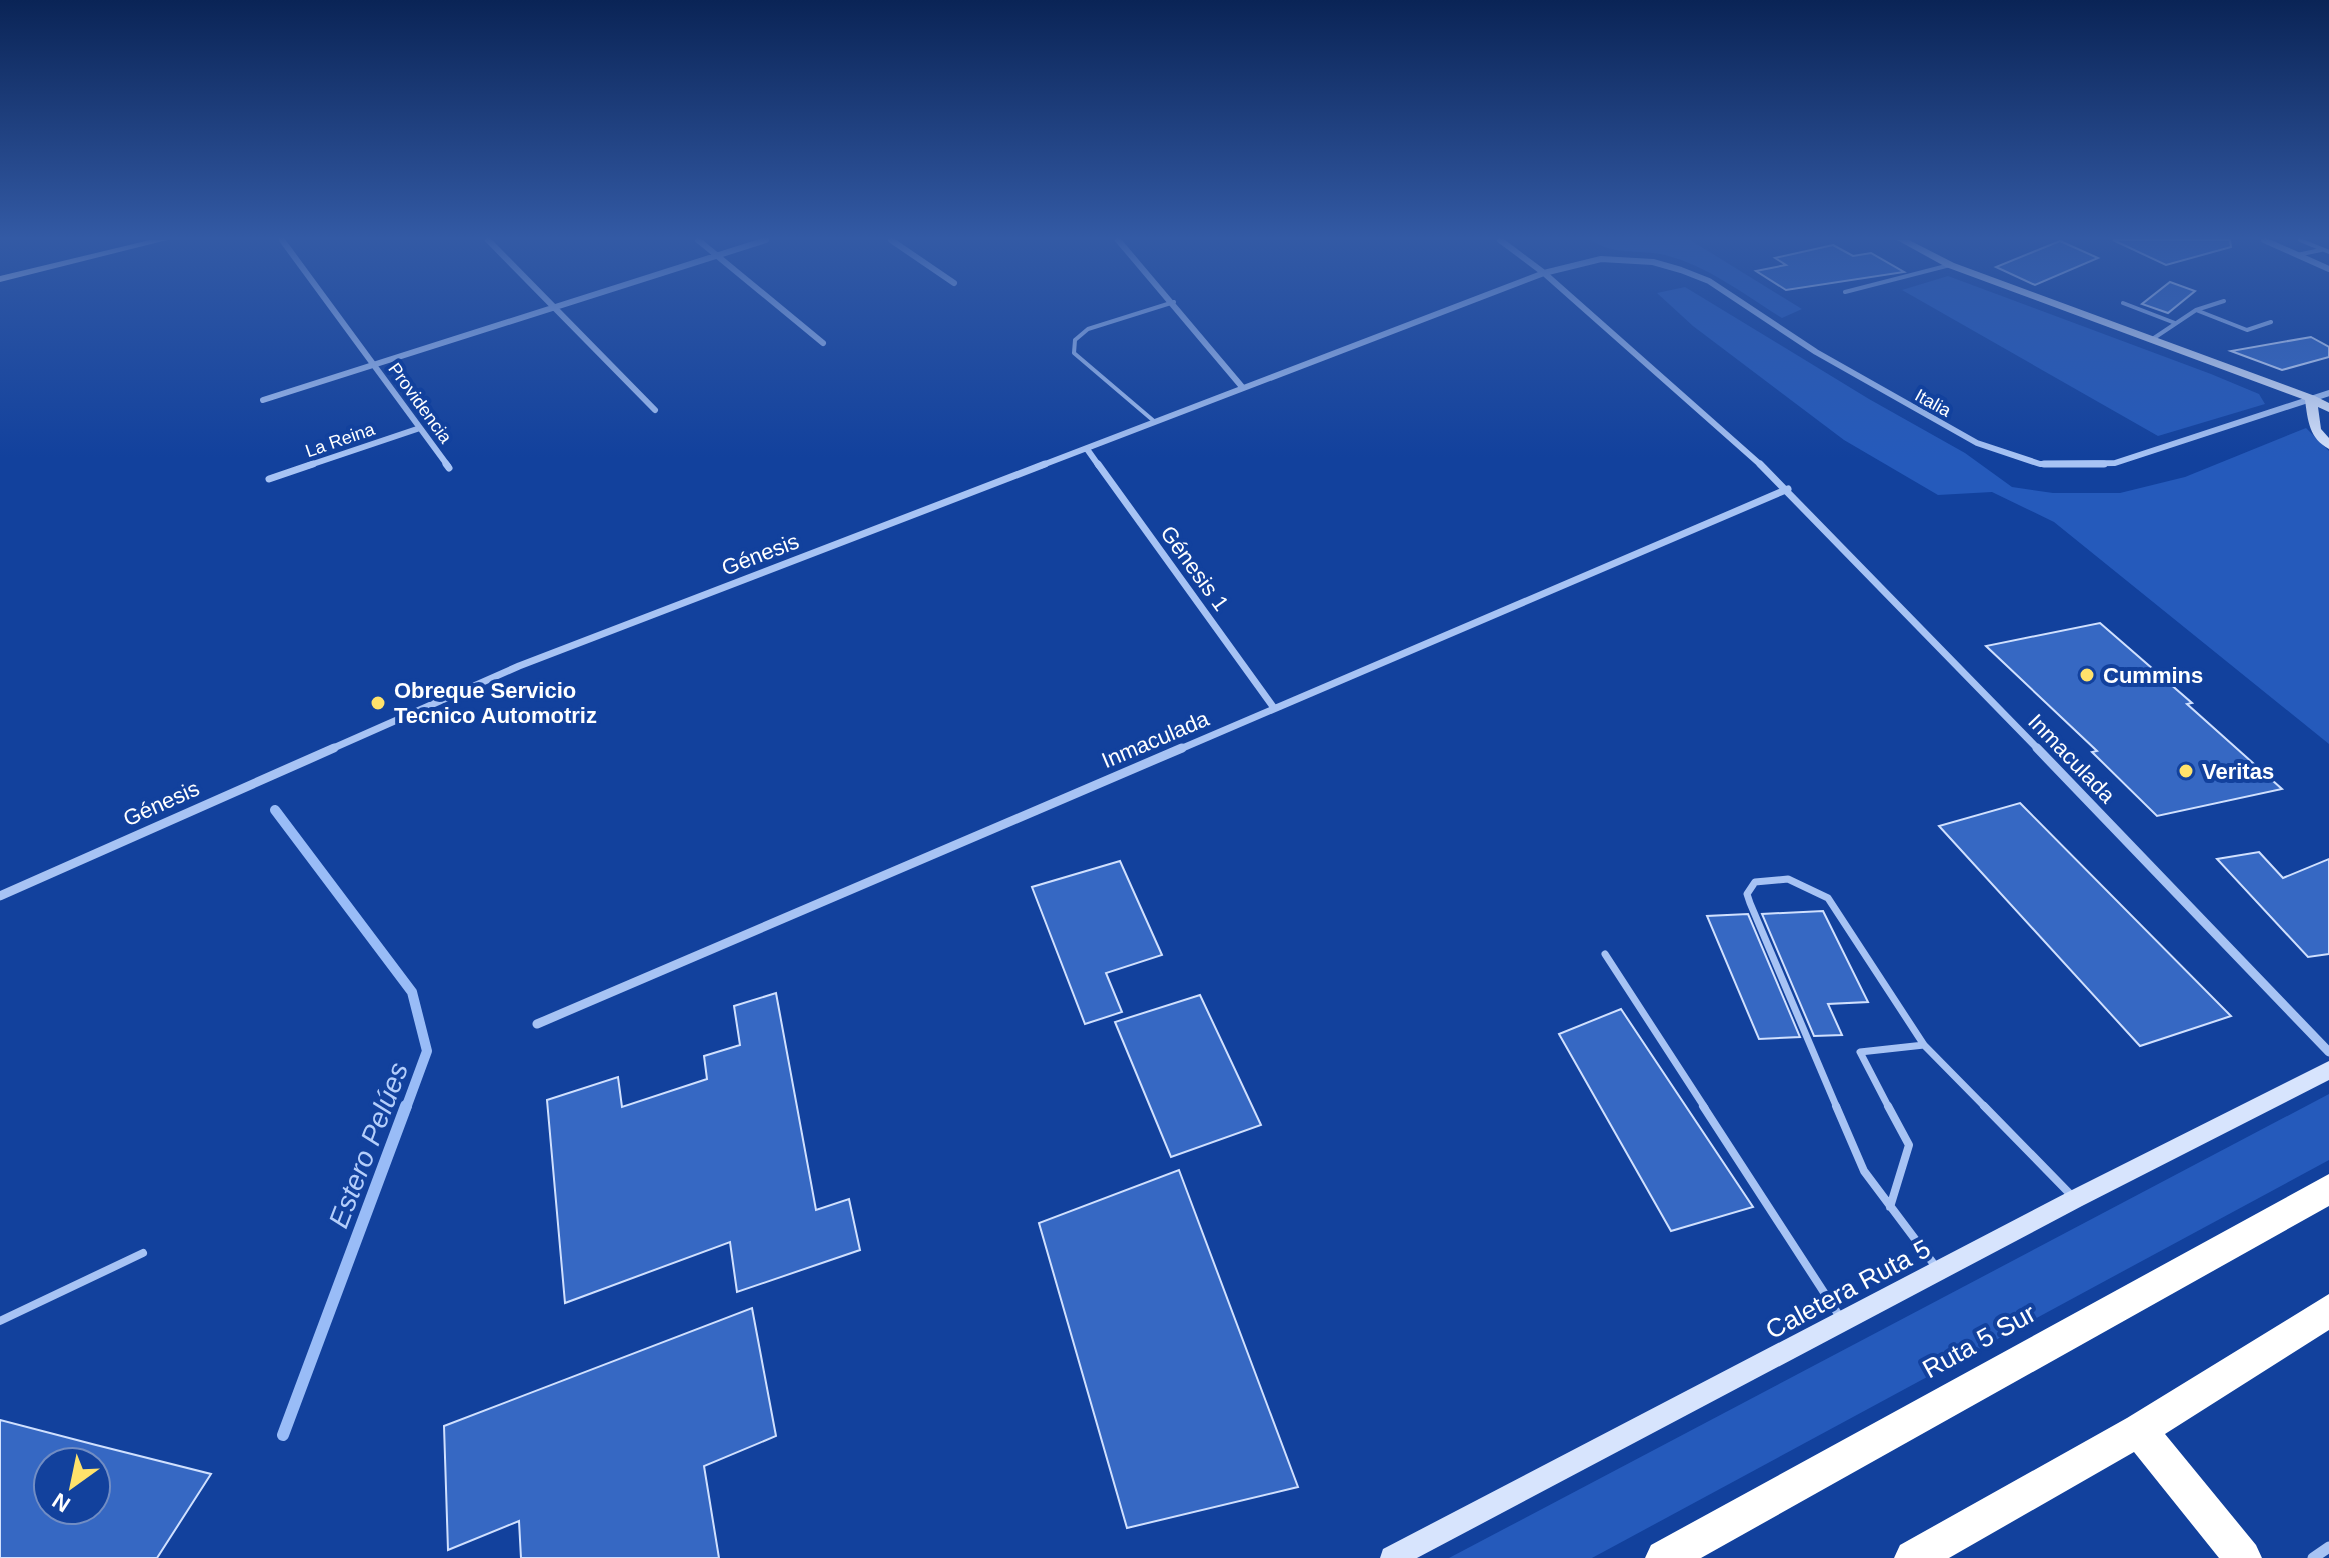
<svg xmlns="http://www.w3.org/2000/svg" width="2329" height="1558" font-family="Helvetica,sans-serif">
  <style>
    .green { fill: #255abb }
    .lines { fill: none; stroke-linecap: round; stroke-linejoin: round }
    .stream-far1 { stroke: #99bcf7; stroke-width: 10 }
    .stream { stroke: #99bcf7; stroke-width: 12 }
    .building { fill: #3668c3; stroke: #d0e0fe; stroke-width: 2; fill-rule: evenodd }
    .lane-far2 { stroke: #a7c3f4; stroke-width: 4 }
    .lane-far1 { stroke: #a7c3f4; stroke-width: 7 }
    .lane { stroke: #a7c3f4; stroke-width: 8 }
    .street-far3 { stroke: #a7c3f4; stroke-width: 6 }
    .street-far2 { stroke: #a7c3f4; stroke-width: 7 }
    .street-far1 { stroke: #a7c3f4; stroke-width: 9 }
    .street { stroke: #a7c3f4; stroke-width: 11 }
    .secondary { fill: #d7e4fd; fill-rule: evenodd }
    .highway { fill: #fff; fill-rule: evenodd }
    .poi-dot { fill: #ffe26b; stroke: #12419d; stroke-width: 3 }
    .labels { text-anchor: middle; stroke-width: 8; stroke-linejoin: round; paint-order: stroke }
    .far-street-label { font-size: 18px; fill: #fff; stroke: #12419d }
    .street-label { font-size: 22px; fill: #fff; stroke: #12419d }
    .poi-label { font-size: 22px; font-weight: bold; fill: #fff; stroke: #12419d; text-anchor: start }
    .near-street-label { font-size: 26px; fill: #fff; stroke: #12419d }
    .near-water-label { font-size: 28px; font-style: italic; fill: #b4cefb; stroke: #12419d }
  </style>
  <rect width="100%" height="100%" fill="#12419d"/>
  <path class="green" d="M1591,240H1690L1802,309L1782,318C1745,295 1708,266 1665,255C1639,249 1614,256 1591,240Z
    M1948,276L2211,374L2259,394L2265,404L2158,436L1902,290Z
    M1685,287L1869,399L1965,453L2012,487L2053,493H2120L2185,477L2306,428L2329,451V744L2054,522L1992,492L1938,495L1844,440L1693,326L1657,293Z
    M2329,1094V1160L1592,1558H1449Z"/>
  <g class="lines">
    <path class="stream-far1" d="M275,810L412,992L427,1051L406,1108"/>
    <path class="stream" d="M283,1435L406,1106"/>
  </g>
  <path class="building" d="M2113,240H2230L2231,247L2166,265Z
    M2060,241L2098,258L2035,285L1996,267Z
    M1833,245L1853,256L1871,253L1904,272L1786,290L1756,271L1786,265L1775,258Z
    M2170,282L2195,291L2168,313L2142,304Z
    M2311,337L2329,347V357L2282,370L2231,351Z
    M2100,623L2192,703L2187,704L2282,789L2157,816L2092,752L2097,751L1986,646Z
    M2020,803L2231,1016L2140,1046L1939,826Z
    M2259,852L2283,878L2329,859V954L2308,957L2217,859Z
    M1120,861L1162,955L1106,973L1122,1012L1085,1024L1032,887Z
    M1823,911L1868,1002L1828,1004L1842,1035L1814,1036L1762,914Z
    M1748,914L1800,1037L1759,1039L1707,916Z
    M776,993L816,1210L849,1199L860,1250L737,1292L730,1242L565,1303L547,1100L618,1077L622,1107L707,1079L704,1056L740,1045L734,1006Z
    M1200,995L1261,1125L1171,1157L1115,1022Z
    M1621,1009L1753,1207L1671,1231L1559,1034Z
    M1179,1170L1298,1487L1127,1528L1039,1223Z
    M752,1308L776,1436L704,1466L719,1558H521L519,1521L448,1550L444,1426Z
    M0,1420L96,1445L211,1474L157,1558H0ZM48,1462H96V1510H48Z"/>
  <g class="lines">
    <path class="lane-far2" d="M2300,240L2329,252
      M2297,255L2321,250
      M1845,292L1950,265
      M2123,303L2175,323
      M2196,310L2247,330L2271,322
      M2151,340L2196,310L2224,301
      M1155,422L1074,353L1075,340L1088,329L1174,302"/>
    <path class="lane-far1" d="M1605,954L1705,1108
      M1837,1108L1750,903L1747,894L1755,882L1788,879L1828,898L1924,1045L1986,1108
      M1889,1108L1860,1052L1924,1045"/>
    <path class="lane" d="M1703,1106L1840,1317
      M1836,1106L1864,1171L1936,1267
      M1888,1106L1909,1145L1890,1207
      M1984,1106L2072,1196
      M0,1321L143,1253"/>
    <path class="street-far3" d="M282,240L448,466
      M488,240L655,410
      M698,240L823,343
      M891,240L954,283
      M1118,240L1243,388
      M1500,240L1544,273L1762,466
      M2264,240L2329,269
      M263,400L766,240
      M1087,449L1099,466
      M307,466L420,428
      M1040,466L1544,273L1601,259L1653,262L1681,270L1709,281L1816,352L1977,443L2040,464L2115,463L2329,393"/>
    <path class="street-far2" d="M446,464L449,468
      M1098,464L1274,708
      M1760,464L2039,750
      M2044,464H2104
      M269,479L313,464
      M329,750L519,666L1045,464
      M1178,750L1788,489"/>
    <path class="street-far1" d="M2037,748L2329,1052
      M0,896L334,748
      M537,1024L1182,748"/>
    <path class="street" d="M2313,1558L2329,1547"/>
    <path class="secondary" d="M150,240H167L0,282V276Z
      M1897,240H1909L1954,263L2315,396L2329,403V412L2318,407L2321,429L2329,438V449C2309,438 2308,421 2305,400L1946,267Z
      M2329,1061V1080L2082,1206L1417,1558H1380L1383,1549L2068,1192Z"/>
    <path class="highway" d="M2329,1174V1206L1701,1558H1645L1651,1545Z
      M2329,1294V1330L2165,1434L2256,1545L2262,1558H2219L2134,1452L1949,1558H1894L1900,1545L2127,1418Z"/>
  </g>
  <linearGradient id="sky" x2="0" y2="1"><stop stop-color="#0a2456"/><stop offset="0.52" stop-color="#335aa5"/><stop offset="1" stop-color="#335aa5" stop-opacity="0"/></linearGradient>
  <rect width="2329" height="458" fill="url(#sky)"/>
  <g class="poi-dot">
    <circle cx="2087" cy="675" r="8"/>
    <circle cx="378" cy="703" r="8"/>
    <circle cx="2186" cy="771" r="8"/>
  </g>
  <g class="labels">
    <g class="far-street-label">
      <text transform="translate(420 403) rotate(54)" y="6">Providencia</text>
      <text transform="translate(1933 403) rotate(29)" y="6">Italia</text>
      <text transform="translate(340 440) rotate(-19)" y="6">La Reina</text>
    </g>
    <g class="street-label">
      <text transform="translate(760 554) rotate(-21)" y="8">Génesis</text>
      <text transform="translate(1195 568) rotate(54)" y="8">Génesis 1</text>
      <text transform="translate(1155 739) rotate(-23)" y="8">Inmaculada</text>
      <text transform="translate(2072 758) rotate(46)" y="8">Inmaculada</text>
      <text transform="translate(161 803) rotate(-24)" y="8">Génesis</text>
    </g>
    <g class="poi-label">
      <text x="2103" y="683">Cummins</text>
      <text x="394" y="698">Obreque Servicio<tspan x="394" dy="25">Tecnico Automotriz</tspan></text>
      <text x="2202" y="779">Veritas</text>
    </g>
    <g class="near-street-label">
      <text transform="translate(1848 1289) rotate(-28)" y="9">Caletera Ruta 5</text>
      <text transform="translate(1979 1341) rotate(-29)" y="9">Ruta 5 Sur</text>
    </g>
    <g class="near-water-label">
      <text transform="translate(368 1145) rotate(-69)" y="10">Estero Pelúes</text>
    </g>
  </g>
  <g transform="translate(72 1486) rotate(213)"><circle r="38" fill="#12419d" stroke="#718dc4" stroke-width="2"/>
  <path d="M0-6L14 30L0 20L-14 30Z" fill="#ffe26b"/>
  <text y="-12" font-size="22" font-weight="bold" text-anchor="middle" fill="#ffffff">N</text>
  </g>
</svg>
